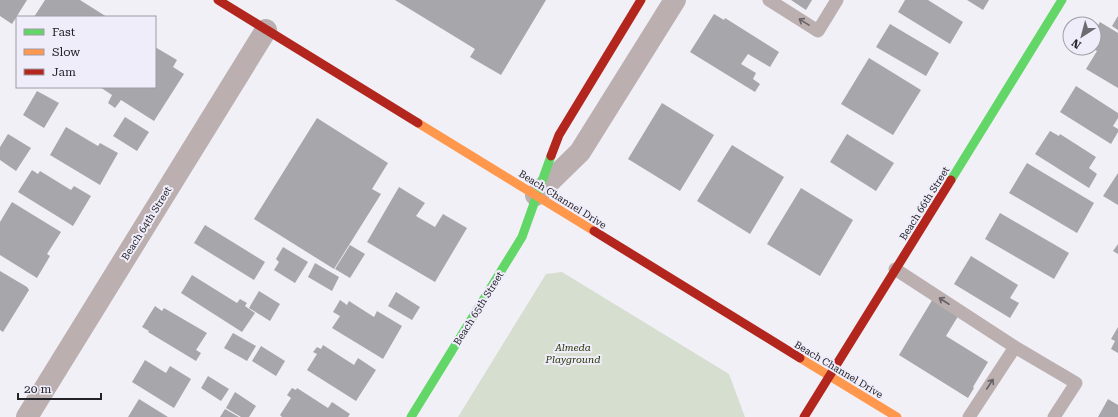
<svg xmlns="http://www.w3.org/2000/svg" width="1118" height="417" font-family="'Roboto Serif',serif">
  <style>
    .green { fill: #d6decf }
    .building { fill: #a7a6ab }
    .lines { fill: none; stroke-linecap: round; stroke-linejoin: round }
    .lane { stroke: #bbafb0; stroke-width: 13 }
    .street { stroke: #bbafb0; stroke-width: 22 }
    .fast { stroke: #63d668; stroke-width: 9 }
    .slow { stroke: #ff974d; stroke-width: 9 }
    .jam { stroke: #b3261e; stroke-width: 9 }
    .oneway { stroke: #676265 }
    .labels { text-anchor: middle; stroke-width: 4; stroke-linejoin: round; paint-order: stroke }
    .street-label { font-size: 10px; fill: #232327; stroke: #f0edfa }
    .park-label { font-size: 10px; font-style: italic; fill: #223500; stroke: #f0edfa }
  </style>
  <rect width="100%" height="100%" fill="#f1f0f7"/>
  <path class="green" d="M562,272L729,374L745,417H458L546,274Z"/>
  <path class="building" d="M0,0H27L12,24L0,16Z
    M45,0H80L107,17H34Z
    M395,0H546L501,75L470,57L475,49Z
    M791,0H812L806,10Z
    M905,0H928L963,22L950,44L898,12Z
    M967,0H989L983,10Z
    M714,14L724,20L725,18L779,52L770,67L748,54L741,64L756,73L753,79L760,84L755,92L690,52Z
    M1118,16V30L1112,26Z
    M1100,22L1118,33V88L1086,69L1097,51L1092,48H1094V32Z
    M890,24L939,53L926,76L876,47Z
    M155,47L177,60L173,67L184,74L154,121L121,100L115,108L108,103L112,95L100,87H155Z
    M869,58L921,90L893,135L841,104Z
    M1076,86L1118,113V118L1113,126L1118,129V132L1111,144L1060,112Z
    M37,91L59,103L44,128L23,115Z
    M662,103L714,135L680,191L628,159Z
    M125,117L149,132L137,151L113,136Z
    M317,118L388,163L372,189L381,194L334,269L254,219Z
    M66,127L98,146L100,143L118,153L100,185L50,155Z
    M1050,131L1059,136L1060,134L1096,157L1089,168L1097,174L1089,188L1035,154Z
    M8,134L31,148L16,171L0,160V147Z
    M847,134L894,163L876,191L830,162Z
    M732,145L784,177L750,234L697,201Z
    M1027,163L1094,203L1077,233L1009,193Z
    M32,170L38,174L40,171L71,190L74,186L91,196L73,226L18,192Z
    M1118,173V205L1103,196Z
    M399,187L425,203L416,216L435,227L443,214L467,228L435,282L367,242Z
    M801,188L853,220L820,276L767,244Z
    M12,202L61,232L47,254L50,256L37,278L0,255V222Z
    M1000,213L1069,253L1054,279L985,239Z
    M205,225L265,262L254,280L194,243Z
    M1118,244V254L1113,251Z
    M350,245L365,254L350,278L335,269Z
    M283,247L308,262L295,283L274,270L279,262L276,259Z
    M971,256L1018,285L1010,298L1019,303L1010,318L954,284Z
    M315,263L339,277L332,291L308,277Z
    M0,271L27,287L29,290L3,332L0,330Z
    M192,275L237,303L240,299L247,303L245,306L255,313L242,332L181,293Z
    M259,291L280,304L270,321L249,308Z
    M396,292L420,307L412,320L388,306Z
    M934,297L960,313L946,336L988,362L973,387L974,388L968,398L899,355Z
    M340,300L347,305L349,301L374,317L377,311L402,326L383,359L332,328L340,316L333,312Z
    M155,306L162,311L164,308L207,333L196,350L201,353L196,361L148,332L149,331L142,327Z
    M1118,327V353L1111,349L1115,341L1111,339Z
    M233,333L256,346L247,361L224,348Z
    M323,345L354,365L358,358L376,370L356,401L307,370L317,354L313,352L317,347L321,349Z
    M261,346L285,361L276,376L252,361Z
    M145,360L166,373L170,366L191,379L174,408L132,382Z
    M208,376L229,389L221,401L201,388Z
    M292,388L296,390L297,388L328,408L332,402L350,414L348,417H282L280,415L291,398L287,395Z
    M235,392L256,406L249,417H241L226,408Z
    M139,399L168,417H128Z
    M1108,399L1118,405V417H1098Z
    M225,409L239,417H220Z"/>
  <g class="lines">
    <path class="lane" d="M769,0L818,31L837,0
      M895,269L1015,347L969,417
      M1015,347L1076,383L1054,417"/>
    <path class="street" d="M536,195L580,152L675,0
      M27,417L266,30"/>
    <path class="fast" d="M951,180L1062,0
      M411,417L522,237L551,156"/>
    <path class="slow" d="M418,123L594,231
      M800,358L897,417"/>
    <path class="jam" d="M218,0L418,123
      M551,156L559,135L641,0
      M594,231L800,358
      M804,417L951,180"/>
  </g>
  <defs><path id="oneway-shaft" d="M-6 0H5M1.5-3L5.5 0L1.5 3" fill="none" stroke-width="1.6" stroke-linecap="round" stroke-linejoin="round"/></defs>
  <g class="oneway">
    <use href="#oneway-shaft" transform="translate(804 22) rotate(-148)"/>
    <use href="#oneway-shaft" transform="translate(944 301) rotate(-147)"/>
    <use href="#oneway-shaft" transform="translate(990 384) rotate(-57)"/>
  </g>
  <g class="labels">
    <g class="street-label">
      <text transform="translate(563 199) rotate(32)" y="4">Beach Channel Drive</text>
      <text transform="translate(924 203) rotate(-58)" y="4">Beach 66th Street</text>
      <text transform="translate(146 223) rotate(-58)" y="4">Beach 64th Street</text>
      <text transform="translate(478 308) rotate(-58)" y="4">Beach 65th Street</text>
      <text transform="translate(839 369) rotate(31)" y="4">Beach Channel Drive</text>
    </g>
    <g class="park-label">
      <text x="573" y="351">Almeda<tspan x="573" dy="12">Playground</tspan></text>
    </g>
  </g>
  <rect x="16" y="16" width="140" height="72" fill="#f0edfa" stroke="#9e9ca6"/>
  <rect x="24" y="29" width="20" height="6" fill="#63d668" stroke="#9e9ca6"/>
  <text x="52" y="36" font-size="12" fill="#232327">Fast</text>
  <rect x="24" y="49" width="20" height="6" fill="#ff974d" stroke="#9e9ca6"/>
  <text x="52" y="56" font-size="12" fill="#232327">Slow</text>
  <rect x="24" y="69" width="20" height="6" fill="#b3261e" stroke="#9e9ca6"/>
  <text x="52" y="76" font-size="12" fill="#232327">Jam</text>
  <g transform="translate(1082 36) rotate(216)"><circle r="19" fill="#f0edfa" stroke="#9e9ca6"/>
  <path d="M0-3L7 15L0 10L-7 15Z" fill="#6b6b70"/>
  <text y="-6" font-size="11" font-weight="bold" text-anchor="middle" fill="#232327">N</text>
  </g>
  <path d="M18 393v6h83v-6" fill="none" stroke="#232327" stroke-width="2"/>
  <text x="24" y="393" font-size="12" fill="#232327" stroke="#f0edfa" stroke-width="3" paint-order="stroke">20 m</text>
</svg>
